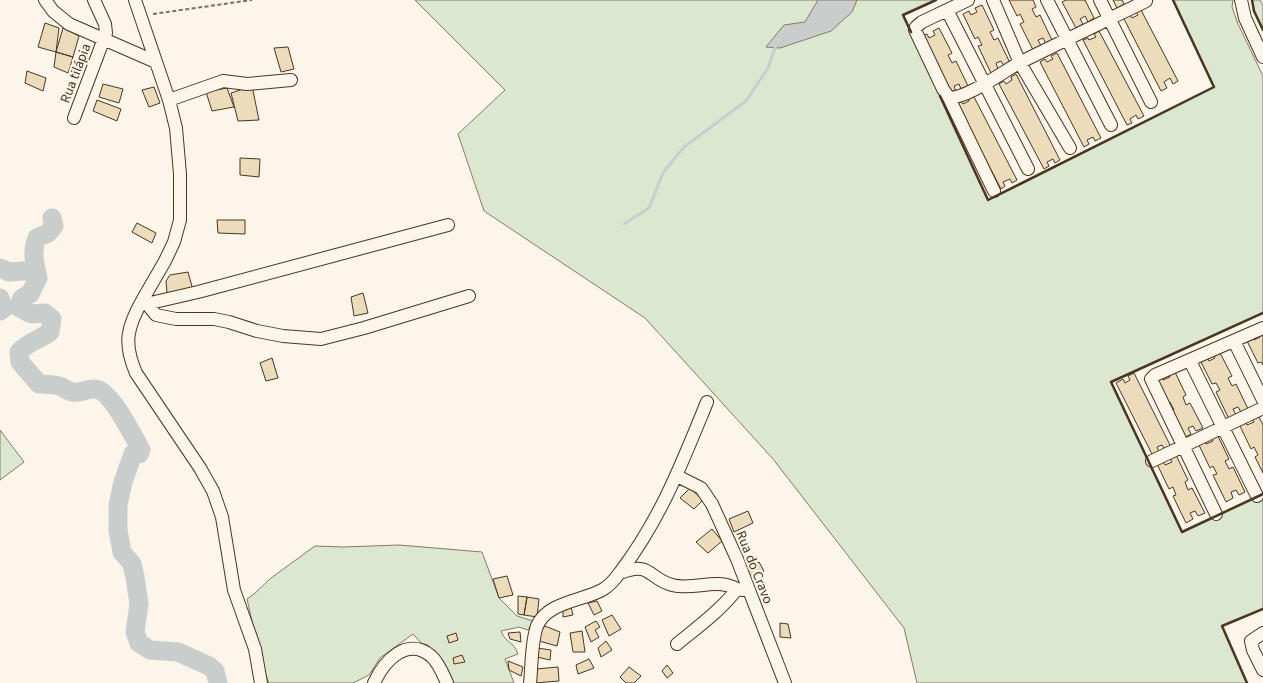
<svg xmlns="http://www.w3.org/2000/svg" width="1263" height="683" font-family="'Source Sans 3',sans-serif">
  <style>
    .green { fill: #dce7d0; stroke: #887966 }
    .water { fill: #c9cecd; stroke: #887966 }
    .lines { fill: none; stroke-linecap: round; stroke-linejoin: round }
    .stream { stroke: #c9cecd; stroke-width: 3 }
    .river { stroke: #c9cecd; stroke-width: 19 }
    .building { fill: #ecdcbc; stroke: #4a3520 }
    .minor-casing { stroke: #4a3520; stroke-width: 14 }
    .path { stroke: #7f6f5c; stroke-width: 2; stroke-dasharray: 4 2.5; stroke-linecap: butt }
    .minor { stroke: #fbf6e9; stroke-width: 12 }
    .wall { stroke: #4a3520; stroke-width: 2.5 }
    .labels { text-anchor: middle; stroke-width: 4; stroke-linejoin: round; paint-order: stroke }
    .street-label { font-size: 14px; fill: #4a3520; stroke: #fbf6e9 }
  </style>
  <rect width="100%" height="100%" fill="#fbf6e9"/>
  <path class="green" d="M415,0H936L903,15L988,200L1214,87L1173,0H1233L1232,7L1238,24L1263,76V313L1111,382L1182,532L1263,494V609L1222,626L1247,683H917L904,628L773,459L645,318L484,211L458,134L505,90Z
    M1252,0H1260L1263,6V30L1254,11Z
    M0,430L24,462L0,480Z
    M399,545L482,552L499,598L517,616L533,621L528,630L519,627L501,631C506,644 513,640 518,654L505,659L514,683H454L442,659L435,654L428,645L421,643L413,634L380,658L369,675L353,683H269L262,665L247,599L254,594L271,578L315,546L343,547Z"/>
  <path class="water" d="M818,0H857L852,12L831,31L780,48L766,47L784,25L805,22Z"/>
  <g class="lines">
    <path class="stream" d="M624,224L649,208L663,173L684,147L746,101L768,68L776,45"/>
    <path class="river" d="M52,218L54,226L48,233L37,238C31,252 35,264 38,278L30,294L22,298L18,307L31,314L45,313L52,319L50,332C39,340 28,342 19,352L20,362L39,384C47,384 54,384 62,387C65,389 69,391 72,392C81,394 87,388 95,389C111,390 133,436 141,450L139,454H133L123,482L118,505V530L122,552L132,564L135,577L139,604L135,632L139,643L150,650L178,652L209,666L215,671L218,683
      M0,268L9,272L36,270
      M0,298L3,309L0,311"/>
  </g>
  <path class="building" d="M1009,0H1033L1036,7L1032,9L1036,17L1040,15L1052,40L1046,44L1043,38L1038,40L1041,46L1033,50L1020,24L1024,22L1020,14L1017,16Z
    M1066,0H1085L1094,18L1088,22L1085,16L1080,19L1083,24L1076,28L1062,2Z
    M1113,0H1122L1124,4L1117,8Z
    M982,5L994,30L990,32L994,40L998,38L1010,63L1004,66L1001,61L996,63L998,69L991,73L978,46L982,45L978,37L975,39L963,14L969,11L971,15L977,12L975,8Z
    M1140,8L1178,81L1173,84L1170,78L1164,82L1167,88L1161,91L1123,17L1129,14L1132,18L1138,15L1135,10Z
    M45,23L59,28L56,52L38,47Z
    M63,28L79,36L73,57L56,52Z
    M939,28L952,53L948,55L952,63L956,61L968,86L961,89L959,84L954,86L956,92L949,96L936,69L940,68L936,60L920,37L927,34L929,38L935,35L933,31Z
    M1099,31L1144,116L1138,119L1136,115L1130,119L1132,123L1127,125L1083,40L1088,38L1089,40L1096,37L1094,34Z
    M288,47L294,69L281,72L274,48Z
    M56,52L73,57L68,73L54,67Z
    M1057,53L1101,138L1095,141L1093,137L1087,140L1089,144L1084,147L1040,62L1045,59L1047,62L1053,59L1051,56Z
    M27,71L46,78L43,91L25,83Z
    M1016,74L1060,160L1055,163L1053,159L1047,162L1049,166L1044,169L999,84L1004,81L1006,84L1012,80L1011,77Z
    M103,84L123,89L119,103L99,97Z
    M252,86L259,120L238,121L231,93Z
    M154,87L160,103L149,107L142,90Z
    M227,88L234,107L212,111L206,92Z
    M973,95L1017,180L1012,183L1010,179L1003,182L1005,186L1001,189L957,104L961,101L963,104L969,101L968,97Z
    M97,100L121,109L117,121L93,111Z
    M240,158L260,159L259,177L240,175Z
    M217,220H245V234L218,233Z
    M137,223L156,233L152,243L132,232Z
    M188,272L193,290L167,293L166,281L170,275Z
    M363,293L368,313L354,316L351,297Z
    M1263,331V365L1261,362L1258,363L1246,339L1252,336L1254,340L1260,337L1258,333Z
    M1219,351L1232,376L1228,378L1232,386L1236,384L1248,409L1241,412L1238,407L1233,409L1236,415L1229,419L1216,392L1220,390L1216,383L1212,384L1200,360L1207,357L1209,361L1215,358L1213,354Z
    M272,358L278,378L266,381L260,363Z
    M1174,370L1186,395L1183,397L1186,405L1190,403L1203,428L1196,431L1193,426L1188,428L1191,434L1184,438L1171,411L1174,410L1170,402L1167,404L1155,379L1161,376L1163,380L1170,377L1168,373Z
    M1134,373L1171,447L1165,450L1162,445L1157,447L1159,452L1153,456L1116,383L1123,379L1125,383L1130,380L1128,376Z
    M1258,415L1263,425V473L1255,457L1258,455L1254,447L1251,449L1239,424L1245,421L1247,425L1254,422L1252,418Z
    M1217,434L1229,459L1225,461L1229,469L1233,467L1245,492L1239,495L1236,490L1231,492L1233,498L1226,502L1213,475L1217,474L1213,466L1210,468L1198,443L1204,440L1206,444L1213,441L1210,437Z
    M1176,455L1188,480L1185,482L1188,490L1192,488L1205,513L1198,516L1195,511L1190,513L1193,519L1186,523L1173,496L1176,495L1173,487L1169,489L1157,464L1163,461L1165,465L1172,462L1170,458Z
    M690,488L703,500L694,509L680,498Z
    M748,511L753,523L734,532L729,519Z
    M712,529L722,541L708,553L696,542Z
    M759,562L764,571L751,579L747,569Z
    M507,576L513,595L499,598L493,579Z
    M518,596L527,597L524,615L518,614Z
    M527,597L539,599L537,617L524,615Z
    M597,601L602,611L594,615L588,603Z
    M571,607L573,615L563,617V609L565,611Z
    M612,615L621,629L609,636L602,620Z
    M596,621L600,627L595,630L599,637L591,642L585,627Z
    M780,623L788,624L791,638L780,637Z
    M545,626L560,632L557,646L539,641V633Z
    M582,631L585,652H573L570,633Z
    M520,632L521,642L510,639L508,633Z
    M456,633L458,640L449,643L447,636Z
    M606,641L612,650L601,657L598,648Z
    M537,648L551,650L550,660L537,657Z
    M462,655L465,662L454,664L453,658Z
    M589,659L594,668L578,674L576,665Z
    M508,661L523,667L521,676L509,670Z
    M667,665L673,673L667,678L662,671Z
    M558,667L559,681L534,683L536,669Z
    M629,667L641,676L634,683H626L620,677Z"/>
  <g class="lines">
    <defs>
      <path id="minor" d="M45,0L53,11L69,24L156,62
        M135,0L169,100L176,128L180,174V220L174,242L165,261L143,299L156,315L176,319H214L229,322L257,331L283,336L321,339L364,328L469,296
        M968,0L922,22L916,27L915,30L943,89L949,98L994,191
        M993,0L1020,63L1070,148
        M1047,0L1111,125
        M1100,0L1151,102
        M1241,0L1245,18L1263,57
        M947,10L1028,169
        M949,98C970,97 1002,72 1021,62C1063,41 1105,21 1146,1
        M169,100L223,81L247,84L291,80
        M74,118L106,33L105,24L94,0
        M143,299C127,327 123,343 136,373L200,468L213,491L222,517L234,590L255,649L261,683
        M146,304L198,292L448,225
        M1234,341L1263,400
        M1190,361L1257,496
        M1152,461L1263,408
        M677,476L701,488L712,504L737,559L785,683
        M1216,514L1151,379L1155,375L1263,328
        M620,573C652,561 647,578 672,585C694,591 716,577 737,589
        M1263,633L1251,641L1253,650L1263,670
        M677,644C699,626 720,611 737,589L743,590
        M374,683C384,661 407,636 431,656C439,663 443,674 447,683
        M530,683C532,665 531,643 537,626C547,602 582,601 602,590C610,586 616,578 621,571C661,518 682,463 707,402"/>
    </defs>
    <use href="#minor" class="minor-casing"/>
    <path class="path" d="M153,14L252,0"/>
    <use href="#minor" class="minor"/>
    <path class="wall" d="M1252,0L1254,11L1263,30
      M911,32L903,15L936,0
      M940,96L988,200L1214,87L1173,0
      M1263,313L1111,382L1182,532L1263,494
      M1247,683L1222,626L1263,609"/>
  </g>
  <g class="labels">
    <g class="street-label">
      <text transform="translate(75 73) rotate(-69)" y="5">Rua tilápia</text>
      <text transform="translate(755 567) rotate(68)" y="5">Rua do Cravo</text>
    </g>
  </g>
</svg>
